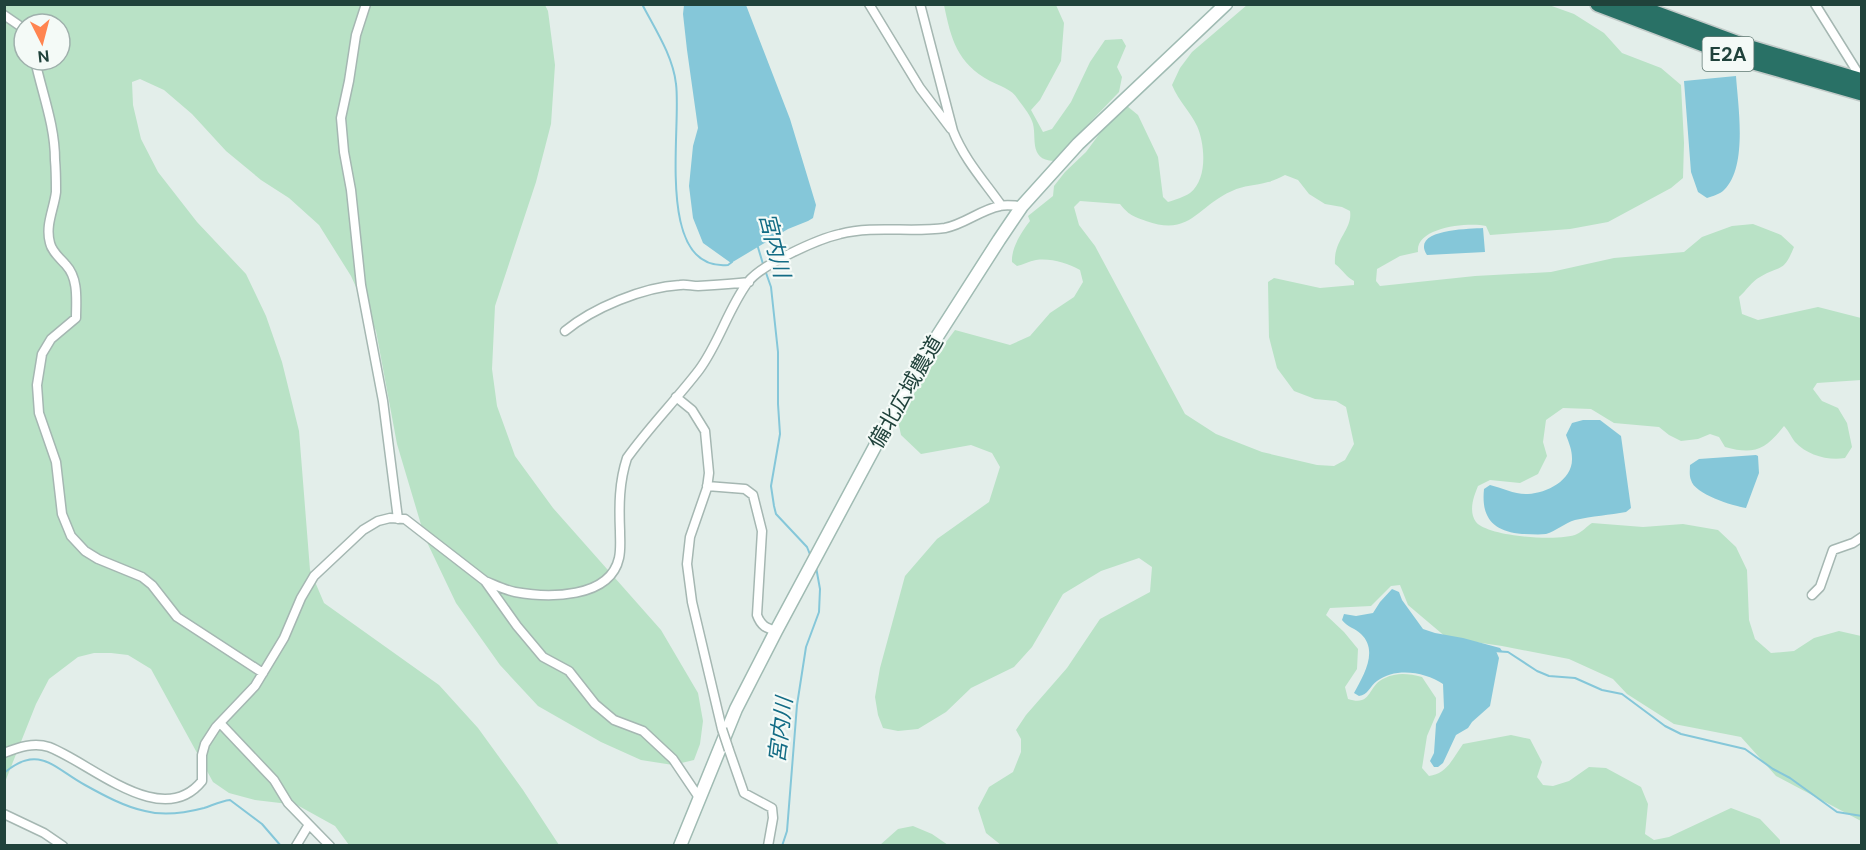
<svg xmlns="http://www.w3.org/2000/svg" width="1866" height="850" font-family="'DM Sans','Noto Sans JP',sans-serif">
  <style>
    .green { fill: #b9e2c6; fill-rule: evenodd }
    .water { fill: #85c7d9 }
    .lines { fill: none; stroke-linecap: round; stroke-linejoin: round }
    .stream { stroke: #85c7d9; stroke-width: 2 }
    .street-casing { stroke: #a5b7b2; stroke-width: 11 }
    .secondary-casing { stroke: #a0bbb3; stroke-width: 15 }
    .highway-casing { stroke: #c1cac8; stroke-width: 18 }
    .street { stroke: #fff; stroke-width: 8 }
    .secondary { stroke: #fff; stroke-width: 12 }
    .highway { stroke: #297166; stroke-width: 15 }
    .street-bridge-casing { stroke: #a5b7b2; stroke-width: 11; stroke-linecap: butt }
    .street-bridge { stroke: #fff; stroke-width: 8 }
    .labels { text-anchor: middle; stroke-width: 4.5; stroke-linejoin: round; paint-order: stroke }
    .shield { fill: #f4faf7; stroke: #607973; stroke-width: 1.5 }
    .shield-label { font-size: 20px; font-weight: bold; fill: #20423b }
    .street-label { font-size: 21px; fill: #20423b; stroke: #f4faf7 }
    .water-label { font-size: 22px; font-style: italic; fill: #136c85; stroke: #f4faf7 }
  </style>
  <rect width="100%" height="100%" fill="#e3eeea"/>
  <path class="green" d="M5,5H545L548,11L555,65L551,124L536,182L495,306L492,369L497,406L515,456L553,508L661,630L698,693L703,721L700,744L694,760L673,765L641,760L601,742L538,706L500,665L456,603L425,538L397,444L376,331L351,276L319,225L289,198L261,180L226,151L192,114L164,90L140,79L132,82L133,105L141,139L158,172L197,222L246,274L266,316L282,362L299,431L310,570L324,603L439,685L478,728L523,790L559,845H349L335,826L297,805L255,800L229,793L213,782L151,669L128,655L111,653H94L78,657L49,679L36,704L5,782ZM24,24H60V60H24Z
    M944,5H1056L1064,23L1061,61L1040,100L1031,110L1043,132L1052,129L1071,102L1090,62L1105,40L1122,39L1126,46L1117,67L1122,77L1119,92L1076,137L1068,148L1054,161C1027,160 1038,135 1032,121C1029,113 1022,105 1017,98C1013,90 998,85 990,81C957,63 951,39 944,5Z
    M1247,5H1549L1574,14L1604,33L1622,53L1661,68L1681,85L1684,143L1683,178L1671,188L1608,222L1570,229L1490,235L1486,226C1469,222 1415,227 1418,252L1400,256L1377,269L1376,281L1380,286L1475,276L1551,272L1614,258L1684,252L1702,237L1732,226L1753,224L1781,235L1794,247C1783,274 1781,264 1760,277C1752,281 1746,291 1739,297L1742,314L1758,320L1818,307L1861,318V380L1817,383L1813,389L1822,401L1838,408L1847,423L1852,447L1845,458C1828,461 1807,455 1795,442C1791,437 1789,431 1784,426C1765,450 1754,455 1725,447L1719,437L1710,434L1698,439L1681,441L1669,435L1659,427L1614,423L1591,409L1563,408L1546,420L1543,442L1547,456L1538,474L1520,483L1490,480L1478,486C1474,496 1468,511 1476,522C1488,537 1561,542 1577,534C1582,532 1587,526 1592,523L1643,527L1683,524L1718,530L1736,547L1747,570L1749,620L1755,639L1771,653L1794,651L1814,638L1839,631L1861,636V821L1776,776L1741,737L1674,724L1627,694L1613,679L1569,659L1502,646L1447,638L1408,605L1400,585L1391,586L1371,606L1330,608L1326,615L1344,632L1358,649L1357,669L1345,687L1348,699C1373,707 1367,685 1385,678C1398,672 1409,674 1422,677L1436,698V715L1427,736L1422,768L1429,776C1447,774 1453,758 1463,744L1511,735L1530,739L1542,762L1537,777L1543,785L1553,786L1569,781L1589,767L1606,768L1641,787L1648,804L1645,834L1654,840L1669,837L1731,808L1760,819L1780,840V845H1001L986,833L978,808L989,787L1013,772L1021,752V739L1016,730L1026,715L1067,668L1100,619L1150,592L1152,567L1139,558L1101,571L1063,594L1032,647L1014,667L971,688L946,712L918,729L898,731L883,728L878,715L875,697L880,668L905,576L937,539L989,502L1000,467L992,453L971,445L921,454L901,435L898,421L940,350L955,330L1010,345L1030,336L1050,313L1074,297L1083,282L1080,270C1067,263 1051,258 1036,260C1029,261 1023,265 1017,266L1012,262C1011,248 1022,231 1030,221L1028,216L1053,196L1054,186L1065,172L1086,152L1106,125L1127,106L1138,115L1158,157L1163,197L1168,202C1175,200 1184,197 1190,193C1208,179 1205,144 1197,126C1190,111 1179,102 1172,85L1180,68L1192,52ZM1285,175L1298,180L1309,194L1325,204L1342,207L1350,211C1353,229 1333,240 1335,264C1343,270 1346,277 1354,281V285L1320,288L1274,278L1268,282L1269,337L1277,368L1294,391L1315,399L1336,401L1346,407L1354,444L1345,460L1334,466L1317,465L1262,452L1216,434L1185,414L1095,246L1079,225L1074,207L1080,201L1120,204C1129,215 1132,216 1146,221C1191,237 1197,206 1232,191C1244,185 1255,186 1268,182C1273,181 1279,178 1285,175Z
    M913,826L932,834L948,845H880L898,829Z"/>
  <path class="water" d="M684,5H746L790,119L816,205L813,218L808,221L788,229L731,263L703,243L693,218L689,186L693,146L698,128L687,50L683,14Z
    M1736,76C1738,106 1748,167 1724,190C1720,194 1713,196 1707,198L1698,192L1691,172L1684,81Z
    M1483,228L1485,252L1427,255C1410,229 1469,229 1483,228Z
    M1583,420H1600L1621,436L1631,508L1626,512C1610,515 1592,516 1575,520C1565,523 1556,531 1546,534C1538,535 1530,534 1522,534C1493,531 1481,518 1484,489L1490,485C1502,488 1516,495 1528,494C1547,493 1573,480 1572,458C1572,450 1569,443 1566,435L1572,423Z
    M1756,455L1758,456L1759,473L1746,508C1733,506 1694,494 1691,480C1689,475 1690,469 1690,465L1699,459Z
    M1392,589L1399,592L1402,600L1423,629L1435,633L1463,638L1500,648L1502,651H1496L1499,658L1490,706L1472,722L1468,728L1456,735L1443,763L1438,767H1434L1430,761L1434,753L1436,724L1444,708L1443,684C1425,672 1396,667 1377,681C1370,686 1368,695 1359,696L1354,693C1363,676 1379,651 1361,634C1355,628 1347,627 1342,620L1344,614L1356,616L1373,613L1380,602Z"/>
  <g class="lines">
    <path class="stream" d="M642,4C655,29 673,56 676,84C682,127 654,272 728,265L732,262
      M757,244L763,264
      M765,270L771,287L778,352V404L780,434L771,486L774,506L776,514L807,547L811,557
      M1493,651L1508,652L1537,671L1549,676L1575,678L1602,690L1622,694L1665,726L1681,734L1745,749L1773,769L1790,778L1837,812L1862,816
      M4,773C39,743 55,769 85,785C103,795 125,807 145,811C163,816 185,813 204,808C213,805 221,801 230,800L262,824L281,846
      M782,846L787,831L797,705L806,647L819,612L820,589L816,567"/>
    <defs>
      <path id="street" d="M366,4L356,35L349,81L341,118L344,152L351,190L361,285L383,401L398,519
        M869,4L920,88L951,129
        M920,4L953,131C964,159 984,181 1001,205
        M1815,4L1858,73
        M4,15L20,26L24,31
        M35,60C42,93 55,125 55,160C56,170 56,182 56,192C54,209 45,225 50,243C52,252 60,258 66,265C79,279 76,301 76,318L51,339L42,354L37,385L39,413L56,462L62,514L71,536L85,551L98,559L142,577L152,585L177,617L263,673
        M565,331C593,308 643,287 680,285C686,284 692,286 698,286C715,285 732,284 749,282
        M676,397L692,410L705,431L709,473L707,488L690,537L687,564L692,602L722,729
        M707,486L745,489L753,495L762,531L757,615C761,626 766,628 776,631
        M485,581C495,585 505,590 515,592C548,598 610,599 619,558C621,549 620,540 620,531C619,506 619,482 627,458C649,427 676,400 699,370C719,343 728,309 748,282C762,264 818,239 840,234C875,225 910,233 945,228C965,224 980,210 1000,206C1007,204 1015,206 1022,206
        M1812,595L1820,587L1833,550L1853,543L1862,537
        M220,723L274,780L288,803L330,846
        M729,750L744,793L772,808L773,818L768,846
        M4,753C19,747 34,742 49,747C91,763 162,831 202,781V755L205,744L216,727L255,686L284,638L301,598L314,576L363,530L378,521L390,518L405,519L485,581L517,626L543,657L569,671L595,704L614,720L643,731L673,759L700,799
        M4,814L44,833L63,846
        M296,846L308,826"/>
      <path id="secondary" d="M680,846L736,709L776,631L917,368L999,240L1022,206L1078,144L1226,4"/>
      <path id="highway" d="M1598,4L1743,59L1862,93
        M1630,4L1747,47L1862,81"/>
    </defs>
    <use href="#street" class="street-casing"/>
    <use href="#secondary" class="secondary-casing"/>
    <use href="#highway" class="highway-casing"/>
    <use href="#street" class="street"/>
    <use href="#secondary" class="secondary"/>
    <use href="#highway" class="highway"/>
    <defs>
      <path id="street-bridge" d="M722,729L729,750"/>
    </defs>
    <use href="#street-bridge" class="street-bridge-casing"/>
    <use href="#street-bridge" class="street-bridge"/>
  </g>
  <g class="labels">
    <rect class="shield" x="1702.5" y="37" width="51" height="34" rx="4.5"/>
    <g class="shield-label">
      <text x="1728" y="61">E2A</text>
    </g>
    <g class="street-label">
      <text transform="translate(906 392) rotate(-60)" y="7">備北広域農道</text>
    </g>
    <g class="water-label">
      <text transform="translate(775 245) rotate(76)" y="8">宮内川</text>
      <text transform="translate(780 730) rotate(-83)" y="8">宮内川</text>
    </g>
  </g>
  <rect width="1866" height="850" fill="none" stroke="#20423b" stroke-width="12"/>
  <g transform="translate(42 42) rotate(174)"><circle r="28" fill="#f4faf7" stroke="#9fb0ac" stroke-width="1.5"/>
  <path d="M0-4.5L10 22L0 15L-10 22Z" fill="#ff8450"/>
  <text y="-9" font-size="16" font-weight="bold" text-anchor="middle" fill="#20423b">N</text>
  </g>
</svg>
